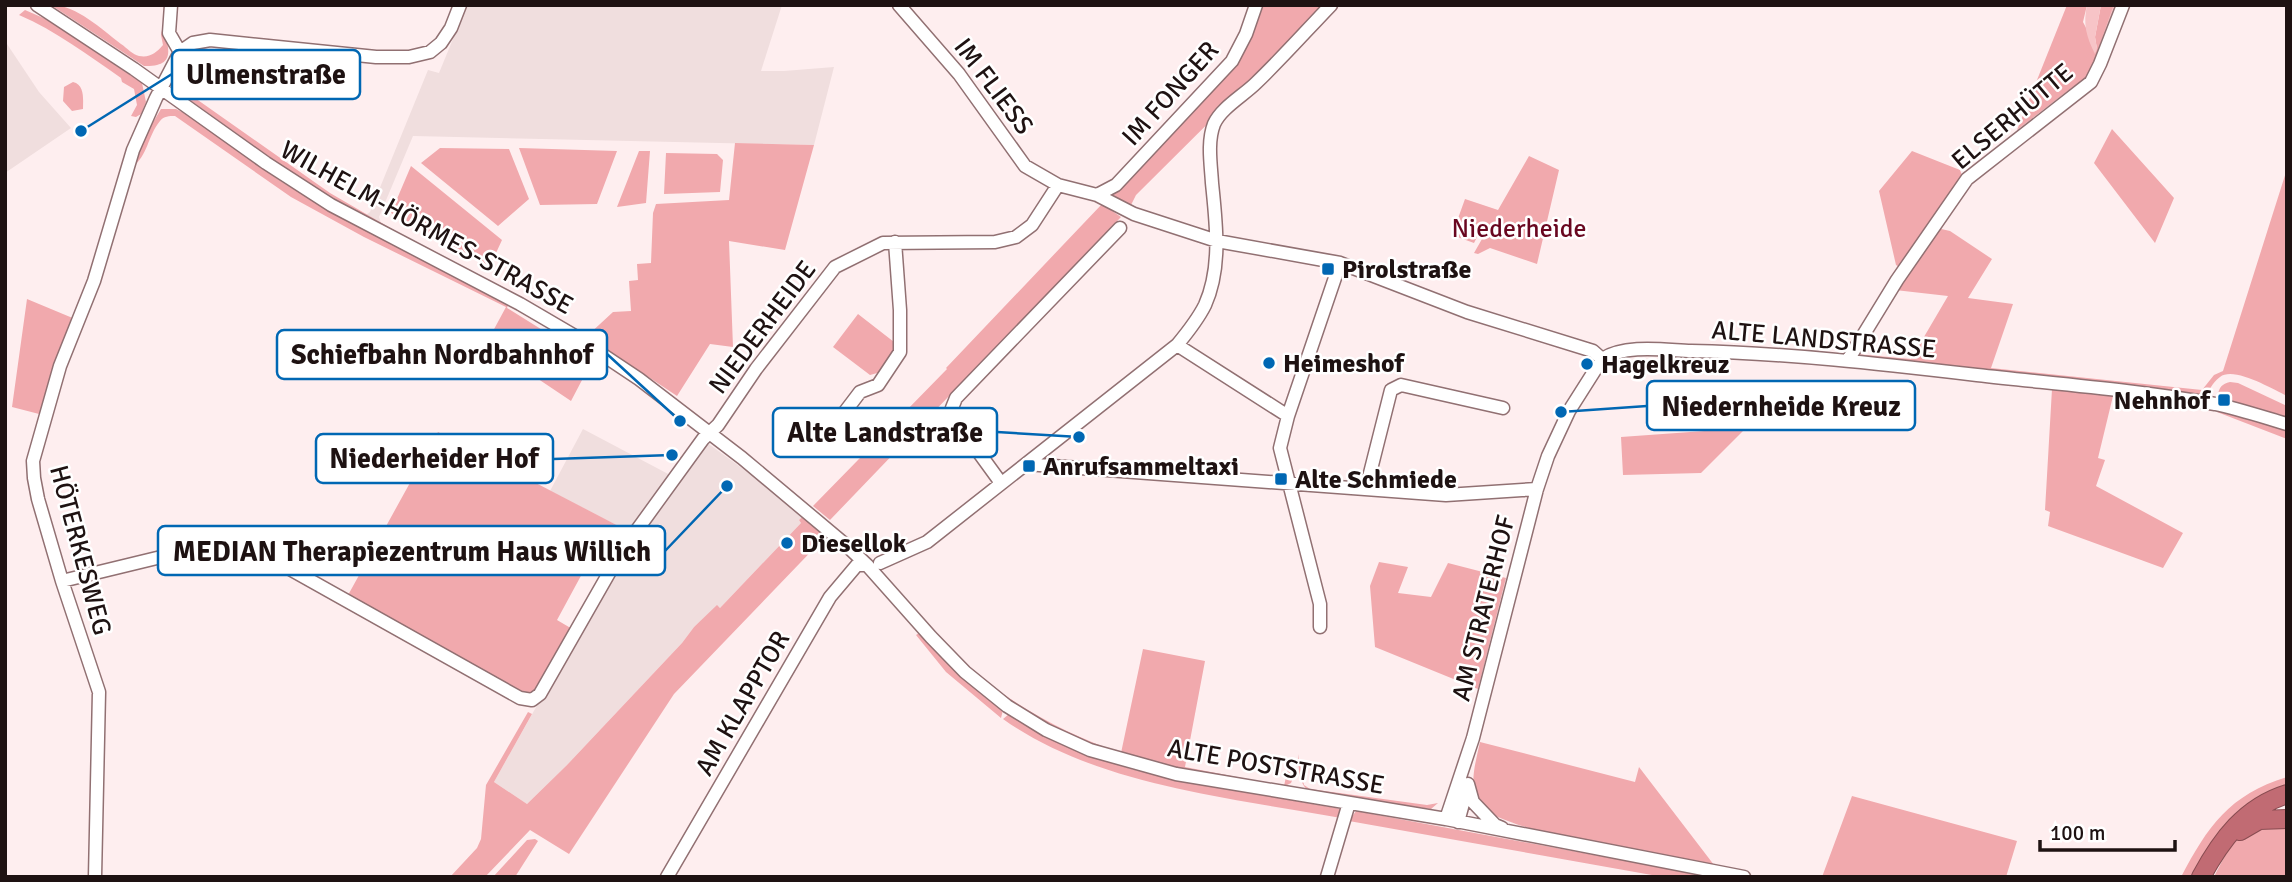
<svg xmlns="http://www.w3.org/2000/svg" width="2292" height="882" font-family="Signika,sans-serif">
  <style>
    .built { fill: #f0dede }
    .green { fill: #f1a9ad }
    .water { fill: #f7c4c7 }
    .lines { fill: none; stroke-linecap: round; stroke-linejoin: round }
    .stream { stroke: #f7c4c7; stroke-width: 2.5 }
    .minor-casing { stroke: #917072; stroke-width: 15 }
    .highway-casing { stroke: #884c51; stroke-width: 20 }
    .minor { stroke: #fff; stroke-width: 12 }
    .highway { stroke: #c16b73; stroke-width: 18 }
    .poi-dot { fill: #0067b3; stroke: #fff; stroke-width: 2.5 }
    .labels { text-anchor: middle; stroke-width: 5; stroke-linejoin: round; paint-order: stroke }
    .street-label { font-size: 26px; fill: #1e1212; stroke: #fff }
    .park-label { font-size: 26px; fill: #690720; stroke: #fff }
    .poi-label { font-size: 26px; font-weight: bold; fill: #1e1212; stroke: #fff; text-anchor: start }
    .leader { fill: none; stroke: #0067b3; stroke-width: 2.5 }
    .callout-dot { fill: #0067b3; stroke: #fff; stroke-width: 2.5 }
    .callout { fill: #fff; stroke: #0067b3; stroke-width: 2.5 }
    .callout-label { font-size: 28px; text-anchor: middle; font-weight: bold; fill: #1e1212 }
  </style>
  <rect width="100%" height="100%" fill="#feeeef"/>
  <path class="built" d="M467,5H782L761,71H784L834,67L814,145L413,136L379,217L381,223L366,215L370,212L428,70L439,73Z
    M5,41L39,92L71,128L5,173Z
    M583,429L672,476L630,532L550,491Z
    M706,442L761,482L802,517L799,520L801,523L720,608L717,606L694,627L682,643L567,765L527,804L494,782L620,558Z"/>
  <path class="green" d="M51,5C77,5 101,29 121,44C127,48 133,55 139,56C150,58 156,53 163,45L161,35L164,20C163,41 183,67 144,66Z
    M1260,5H1327L1136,195L1131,205L1112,196L1234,64Z
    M2067,5H2087L2083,22L2097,49L2095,37L2101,5H2118L2097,63L2082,85L2074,86L2017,130Z
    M25,10L48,20L142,83L146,102L141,114L136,117L131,116L137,105L134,89L122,82L121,78C88,55 56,31 19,15Z
    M206,45L219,46C195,47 173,66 185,91L330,193L404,236L516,294L514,296L345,207L275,161L183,95C166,76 188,54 206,45Z
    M73,82C85,85 83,99 83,109L72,111L63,101L64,87Z
    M161,109H176L184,113L282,182L319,204L509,303L507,308L592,361L571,401L486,344L506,307L364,237L291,197L175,116C169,116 164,116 160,121C147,137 149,154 131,169L149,129Z
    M2112,129L2174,198L2155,243L2094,163Z
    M735,143L814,145L785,250L729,241L733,347L710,344L677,396L587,336L613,312L631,311L629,281L638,280L637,264L651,263L653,213L656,204L729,200Z
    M440,148L509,149L529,199L498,226L421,163Z
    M519,148L617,151L597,204L540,205Z
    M639,151H650L646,203L617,207Z
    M1912,151L1960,170L1963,178L1901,268L1896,265L1879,191Z
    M666,153L717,154L723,160L720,192L664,194Z
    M1529,156L1559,170L1537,264L1490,248L1478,254L1474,253L1482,239L1477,237L1474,243L1452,235L1465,199L1498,210Z
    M411,166L502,240L490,266L391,213Z
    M2287,169V396C2272,389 2234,366 2220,377C2211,383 2211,392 2201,396L1862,359L1856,354L1911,359L1948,296L1895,290L1937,228L1950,231L1992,259L1968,298L2013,304L1991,368L2202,390L2214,375L2223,371Z
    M1102,204L1121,217L830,520L813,506L947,369L946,368Z
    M27,299L75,319L43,415L12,407Z
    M858,314L894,342L896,353L881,372L870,375L833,347Z
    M1838,365L2210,407L2212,411L2113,396L2098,458L2105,460L2096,486L2183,533L2163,568L2048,526L2050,512L2045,510L2052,389Z
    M2230,382L2238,383L2287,406V419L2221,400L2218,395C2219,387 2222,384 2230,382Z
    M2225,410L2287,428V439L2217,412Z
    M1746,428L1701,473L1623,475L1621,437Z
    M438,432L630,532L621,546L602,537L557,620L574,630L536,697L528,699L347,597Z
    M802,517L825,537L674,694L569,854L530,830L485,877H450L477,848L481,839L486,785L528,712L532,714L494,782L527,804L567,765L682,643L694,627L717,605L720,608L801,523L799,520Z
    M1379,562L1408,567L1398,593L1431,597L1448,563L1506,578L1478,689L1375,647L1370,586Z
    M895,588C924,619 952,653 985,680C1026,713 1072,736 1121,753L1143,649L1205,661L1185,767L1284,786L1290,759L1295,773L1291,783L1285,786C1222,776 1157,769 1097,748C1046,729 998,697 959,659C936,638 916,612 895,588Z
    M919,633L1003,710L1001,718L946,672L916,635Z
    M1009,714L1055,740L1106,761L1131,769L1169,778L1341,809V818C1231,798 1095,785 1003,719Z
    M1480,742L1635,782L1639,767L1714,865C1675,857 1491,833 1477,801C1469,782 1476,761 1480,742Z
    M1298,754L1304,785L1310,789L1427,805L1438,803L1431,809L1310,792C1298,784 1299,768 1298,754Z
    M2287,777V787L2195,877H2181C2208,826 2229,795 2287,777Z
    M1852,796L2017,841L2006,877H1822Z
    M1356,811L1702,875V877H1663L1349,821Z
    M2287,825V877H2214C2223,859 2236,832 2258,827C2267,825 2278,825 2287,825Z
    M535,839L538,841L515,877H493L527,840Z"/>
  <path class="water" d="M2087,5H2101L2095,37L2097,49L2095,54C2086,36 2083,24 2087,5Z"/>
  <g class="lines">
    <path class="stream" d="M2101,45L2115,5"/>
    <defs>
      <path id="minor" d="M37,5L134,69L266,163L331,205L520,304L573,335L639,379L742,458L847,546L867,565L931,637L965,672L1007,706L1046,730L1090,750L1176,774L1446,819L1744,877
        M171,5L169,33L180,52
        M899,5L959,74L1025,166L1058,185L1097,195L1134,214L1217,241L1340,263L1467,312L1593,351L1602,359
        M1097,195L1116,185L1232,61L1246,34L1256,5
        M1177,345L1288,416
        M1848,360L1897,280L1967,179L2091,82L2100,64L2123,5
        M841,417L860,392L878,385L900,352V310L895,242
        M1026,464L1446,495L1537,489
        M1001,483L953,417L952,408L956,398L1120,228
        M1366,489L1391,390L1401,385L1503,408
        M880,563L927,542L1177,345C1187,333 1198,319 1205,305C1222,267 1216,223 1212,183C1211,165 1207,142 1214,124C1221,108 1244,95 1256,83C1282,58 1306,31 1331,5
        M62,581L227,541H240L520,698L532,700L540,694L621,552L703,439L718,425L756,369L835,267L883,243L995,242L1016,237L1032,225L1058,185
        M1320,627V604L1280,448L1288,416L1340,263
        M1468,784L1473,802L1495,825L1502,828
        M1446,819L1473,738L1537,489L1548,456L1569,411L1602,359C1626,344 1664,350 1691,351C1787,353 1882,364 1977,375C2057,384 2136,390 2215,404C2239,409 2263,417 2287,424
        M1458,822L1468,785
        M95,877L99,692L62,581L38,499L34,478L33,461L60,366L94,281L133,150L156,98L180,52L193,43L210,40L376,57H409L430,52L441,43L451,28L460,5
        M667,877L830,597L857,565H867
        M1327,877L1349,803"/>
      <path id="highway" d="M2240,831L2259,820L2287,819
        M2201,877C2221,840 2245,807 2287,794"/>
    </defs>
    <use href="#minor" class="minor-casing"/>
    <use href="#highway" class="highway-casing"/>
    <use href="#minor" class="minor"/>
    <use href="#highway" class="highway"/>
  </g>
  <g class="poi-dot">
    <rect x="1321" y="262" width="14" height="14" rx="3.5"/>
    <circle cx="1269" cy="363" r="7"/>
    <circle cx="1587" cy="364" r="7"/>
    <rect x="2217" y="393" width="14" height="14" rx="3.5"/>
    <rect x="1022" y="459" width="14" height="14" rx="3.5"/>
    <rect x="1274" y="472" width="14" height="14" rx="3.5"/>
    <circle cx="787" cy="543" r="7"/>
  </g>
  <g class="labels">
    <g class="street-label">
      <text transform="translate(994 86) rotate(53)" y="9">IM FLIESS</text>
      <text transform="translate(1170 93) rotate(-48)" y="9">IM FONGER</text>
      <text transform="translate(2012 116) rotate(-40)" y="9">ELSERHÜTTE</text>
      <text transform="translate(427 227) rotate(29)" y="9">WILHELM-HÖRMES-STRASSE</text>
      <text transform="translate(762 327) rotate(-53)" y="9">NIEDERHEIDE</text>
      <text transform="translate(1824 339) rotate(5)" y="9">ALTE LANDSTRASSE</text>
      <text transform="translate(81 550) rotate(75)" y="9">HÖTERKESWEG</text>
      <text transform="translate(1483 608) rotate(-76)" y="9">AM STRATERHOF</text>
      <text transform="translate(742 703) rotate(-60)" y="9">AM KLAPPTOR</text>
      <text transform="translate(1276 766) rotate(10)" y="9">ALTE POSTSTRASSE</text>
    </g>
    <g class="park-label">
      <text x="1519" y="237">Niederheide</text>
    </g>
    <g class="poi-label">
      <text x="1342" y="278">Pirolstraße</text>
      <text x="1283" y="372">Heimeshof</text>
      <text x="1601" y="373">Hagelkreuz</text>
      <text x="2210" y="409" text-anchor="end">Nehnhof</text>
      <text x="1043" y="475">Anrufsammeltaxi</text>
      <text x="1295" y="488">Alte Schmiede</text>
      <text x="801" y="552">Diesellok</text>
    </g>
  </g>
  <path class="leader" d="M81 131L172 74M680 421L607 354M1561 412L1647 406M1079 437L997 432M672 455L553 459M727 486L665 551"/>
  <g class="callout-dot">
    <circle cx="81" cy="131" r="7"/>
    <circle cx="680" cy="421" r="7"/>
    <circle cx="1561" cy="412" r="7"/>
    <circle cx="1079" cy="437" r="7"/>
    <circle cx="672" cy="455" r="7"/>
    <circle cx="727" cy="486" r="7"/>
  </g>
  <g class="callout">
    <rect x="172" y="50" width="188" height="49" rx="7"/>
    <rect x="277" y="330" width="330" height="49" rx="7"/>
    <rect x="1647" y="381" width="268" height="49" rx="7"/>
    <rect x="773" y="408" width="224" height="49" rx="7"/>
    <rect x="316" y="434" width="237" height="49" rx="7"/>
    <rect x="158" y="526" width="507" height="49" rx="7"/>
  </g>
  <g class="callout-label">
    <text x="266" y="84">Ulmenstraße</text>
    <text x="442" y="364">Schiefbahn Nordbahnhof</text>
    <text x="1781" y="416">Niedernheide Kreuz</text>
    <text x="885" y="442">Alte Landstraße</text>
    <text x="434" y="468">Niederheider Hof</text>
    <text x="412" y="561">MEDIAN Therapiezentrum Haus Willich</text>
  </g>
  <rect width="2292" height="882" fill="none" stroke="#1e1212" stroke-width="14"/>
  <path d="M2040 840v10h135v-10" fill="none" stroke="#1e1212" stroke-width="3.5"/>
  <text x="2050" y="840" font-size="21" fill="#1e1212" stroke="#ffffff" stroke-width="5" paint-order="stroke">100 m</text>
</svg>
